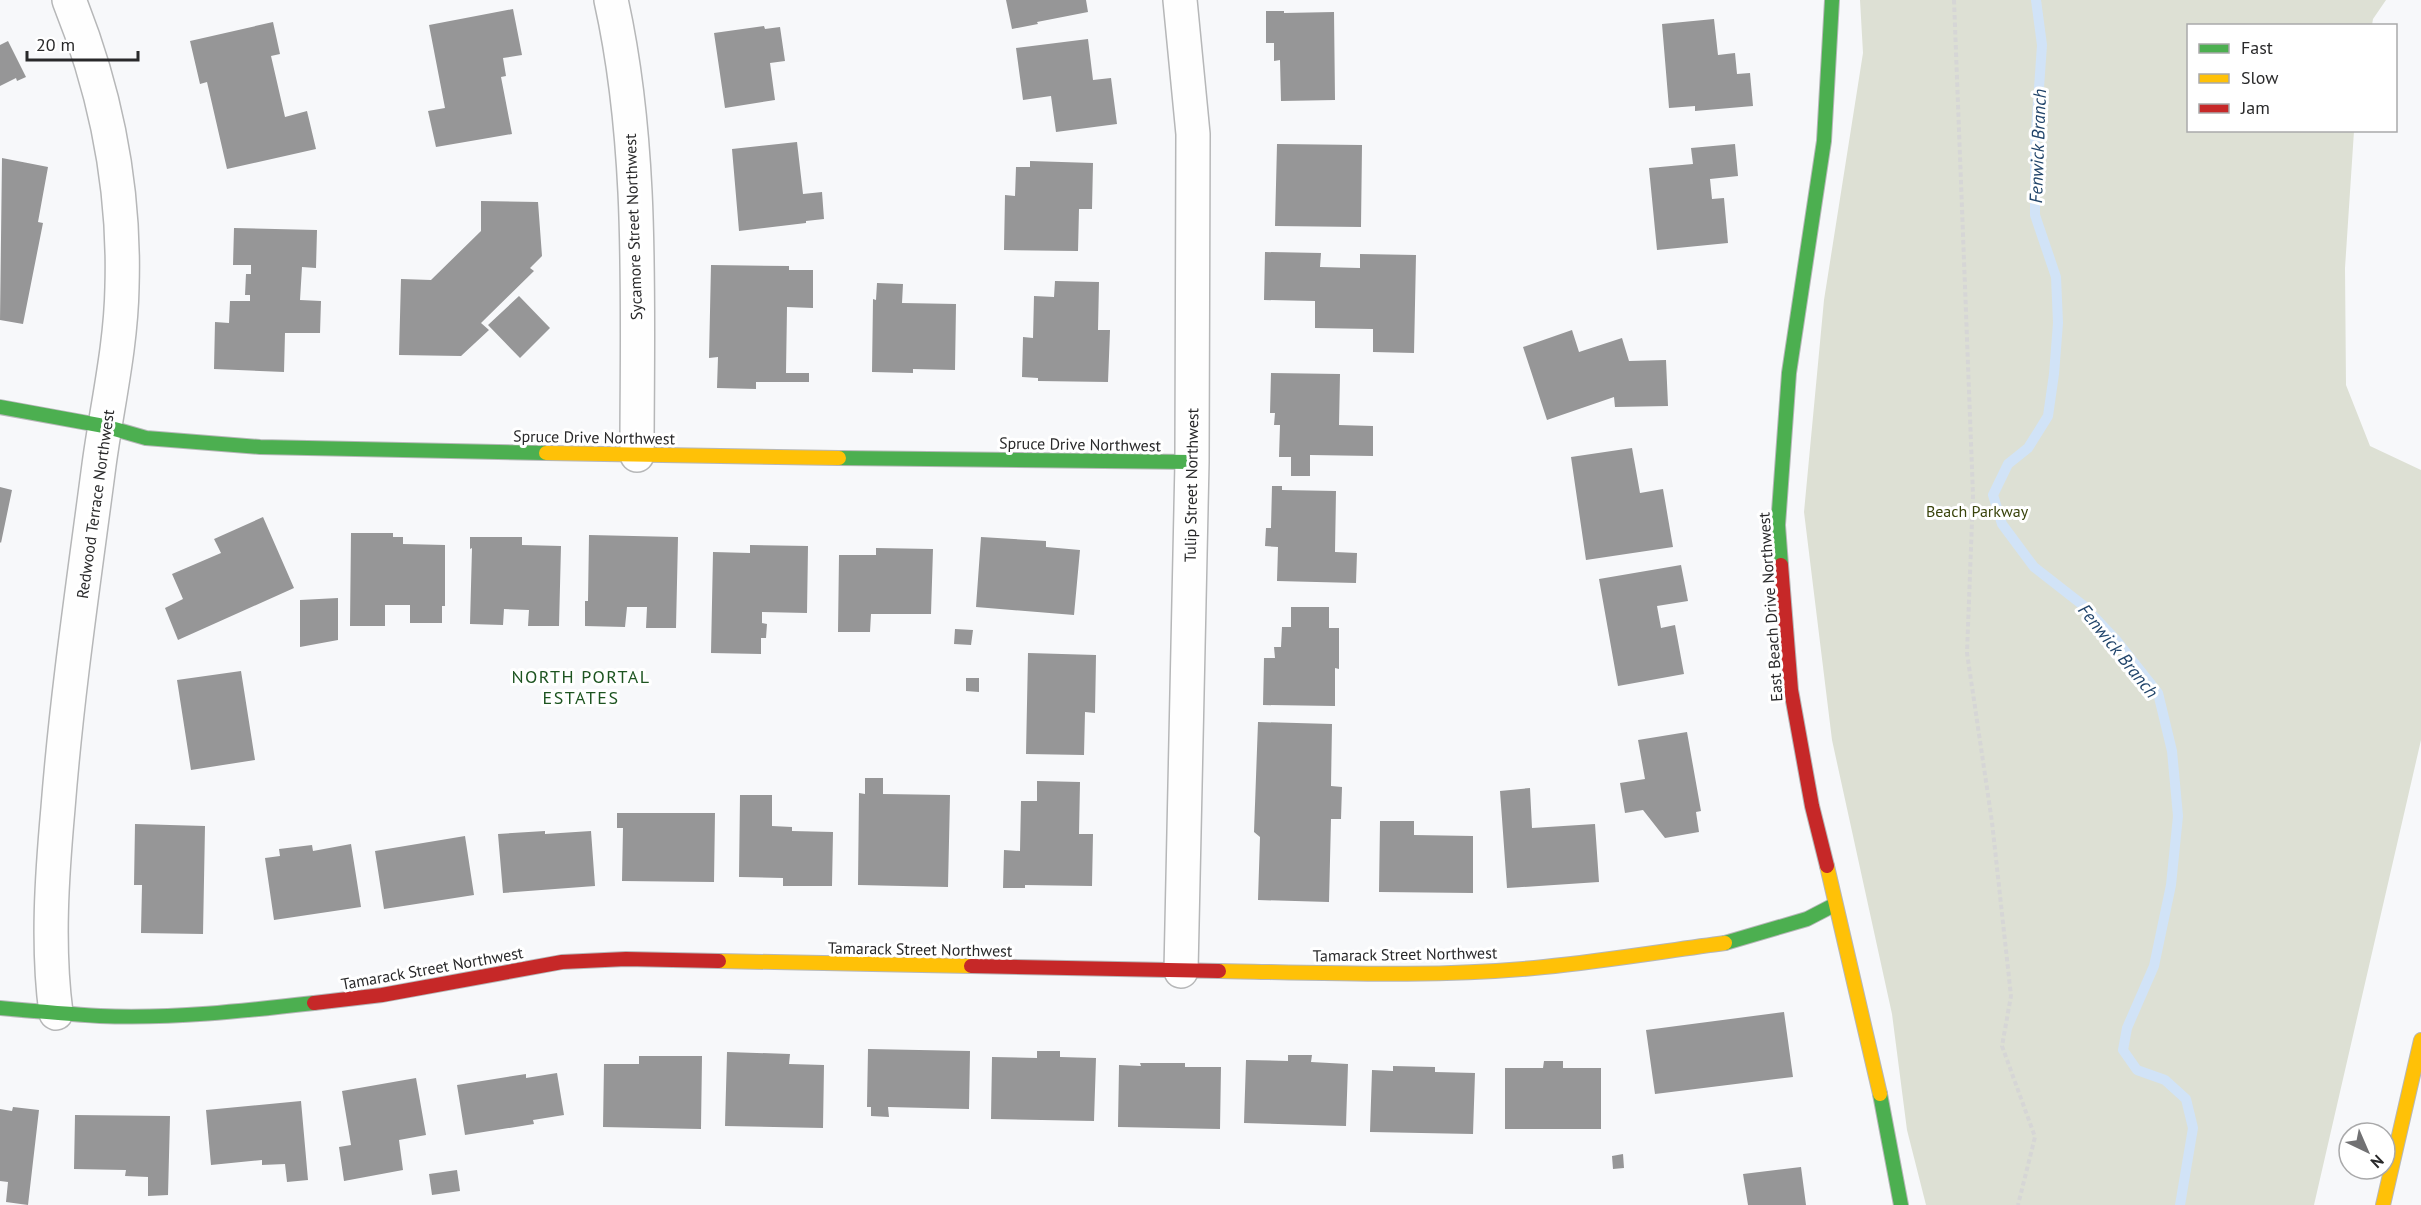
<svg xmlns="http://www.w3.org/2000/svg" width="2421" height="1205" font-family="'PT Sans',sans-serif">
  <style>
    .green { fill: #dde0d4 }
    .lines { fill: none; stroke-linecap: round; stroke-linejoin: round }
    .stream { stroke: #d1e3f7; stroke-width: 10 }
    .building { fill: #969697 }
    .street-casing { stroke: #b6b7b8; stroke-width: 36 }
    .fast-casing { stroke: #b6b7b8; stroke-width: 16 }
    .slow-casing { stroke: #b6b7b8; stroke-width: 16 }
    .jam-casing { stroke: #b6b7b8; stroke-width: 16 }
    .path { stroke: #d6d6d6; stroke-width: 4; stroke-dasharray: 4.5 3; stroke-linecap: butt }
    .street { stroke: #fefefe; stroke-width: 33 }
    .fast { stroke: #4caf50; stroke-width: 14 }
    .slow { stroke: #ffc107; stroke-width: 14 }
    .jam { stroke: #c62828; stroke-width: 14 }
    .labels { text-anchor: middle; stroke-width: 6; stroke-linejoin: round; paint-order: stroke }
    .street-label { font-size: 16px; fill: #29292a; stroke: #fff }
    .park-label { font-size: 16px; fill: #3a440c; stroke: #fff }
    .water-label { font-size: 18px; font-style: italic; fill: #20446a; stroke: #fff }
    .neighbourhood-label { font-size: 18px; letter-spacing: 1.5px; fill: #1d5420; stroke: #fff }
  </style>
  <rect width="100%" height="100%" fill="#f7f8fa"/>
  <path class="green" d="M1860,0H2386L2373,19L2372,25L2188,26V130L2354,131L2345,268L2346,385L2370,446L2421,470V740L2314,1205H1926L1907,1130L1892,1014L1832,740L1804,512L1824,300L1863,53Z"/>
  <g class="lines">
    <path class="stream" d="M2036,0L2042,45L2035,145V215L2056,277L2058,323L2054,374L2048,416L2028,448L2008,464L1993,495L2002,524L2034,567L2084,606L2117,641L2158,693L2172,751L2178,816L2171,885L2154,966L2127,1028L2123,1050L2137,1070L2165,1080L2186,1099L2193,1128L2180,1205"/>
  </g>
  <path class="building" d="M1006,0H1086L1088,12L1037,22L1038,24L1012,29Z
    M513,9L522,55L503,58L506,76L501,77L512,134L436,147L428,111L445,108L429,25Z
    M1266,11H1284V13L1334,12L1335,100L1281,101L1280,60L1274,61V43H1266Z
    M1714,19L1718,55L1735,53L1737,74L1750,73L1753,106L1695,111V106L1669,108L1662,24Z
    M273,22L280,54L271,56L285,117L307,111L316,149L227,169L207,82L200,84L190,41Z
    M764,26L765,29L780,27L785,61L770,63L775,100L725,108L714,33Z
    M1088,39L1093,80L1111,78L1117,124L1056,132L1051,96L1023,100L1016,48Z
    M8,41L26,77L17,81L16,78L0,86V45Z
    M797,142L803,194L822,192L824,219L806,221V223L739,231L732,149Z
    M1277,144L1362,145L1361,227L1275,226Z
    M1735,144L1738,176L1710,179L1712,199L1724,198L1728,243L1657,250L1649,168L1693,164L1691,148Z
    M2,158L48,167L38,222L43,223L23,324L0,320Z
    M1030,161L1093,163L1092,209H1079L1078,251L1004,250L1005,195L1015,196L1016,167H1030Z
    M481,201L538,202L542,256L530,268L534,271L481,323L489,330L461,356L399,355L401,279L431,280L481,231Z
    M234,228L317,230L316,268L302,267L300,300L321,301L320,333H285L284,372L214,369L215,322L229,323L230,301H250V295H245L246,274H251V265H233Z
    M1265,252L1321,253L1320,267L1360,268V254L1416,255L1414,353L1373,352V329L1315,328V301L1264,300Z
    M711,265L789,266V270H813V308L787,307L786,373H809V382H756V389L717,388L718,357L709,358Z
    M1055,281L1099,282L1098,330H1110L1108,382L1038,381V378L1022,377L1023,337L1033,338L1034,296L1054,297Z
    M877,283L903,284L902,303L956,304L955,370L913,369V373L872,372L873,299L876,300Z
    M519,296L550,328L520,358L488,325Z
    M1572,330L1579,352L1622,338L1629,361L1666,360L1668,406L1615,407L1614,397L1547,420L1523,347Z
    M1271,373L1340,374L1339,425L1373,426V456L1310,455V476H1291V457H1279L1280,425H1274L1275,413H1270Z
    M1632,448L1640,493L1663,489L1673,547L1586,560L1571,457Z
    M1272,486H1282V490L1336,491L1335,552L1357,553L1356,583L1277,581L1278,547L1265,546L1266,528H1271Z
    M0,487L12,490L1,543L0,542Z
    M263,517L294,588L178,640L165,608L183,599L172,574L221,553L214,539Z
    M351,533H393V537H403V544L445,545V606H442V623H410V605H385V626H350Z
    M589,535L678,537L676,628H646L647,607H627L625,627L585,626V601H588Z
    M470,537H522V545L561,546L559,626H528L529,610L504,609L503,625L470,624L472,548L470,549Z
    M981,537L1046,541V547L1080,550L1074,615L976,607Z
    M750,545L808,546L807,613L762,612V623L767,624L766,638H761V654L711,653L713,552L750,553Z
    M876,548L933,549L931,614H871L870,632H838L839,555H876Z
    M1681,565L1688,601L1657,606L1661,628L1675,625L1684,674L1618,686L1599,579Z
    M338,598V640L300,647V600Z
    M1291,607H1329V628H1339V669L1335,668V706L1263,705L1264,658H1275L1274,647H1281L1282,627H1291Z
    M955,629L973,630L971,645L954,644Z
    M1028,653L1096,655L1095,713L1085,712L1084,755L1026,754Z
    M241,671L255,760L191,770L177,680Z
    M966,678H979V692L966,691Z
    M1258,722L1332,724L1331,786L1342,787L1341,819H1331L1329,902L1258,900L1260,837L1254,832Z
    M1687,732L1701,811L1696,812L1699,832L1665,838L1643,810L1625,813L1620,783L1645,779L1638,740Z
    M865,778H883V794L950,795L948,887L858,885L859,793L865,794Z
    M1037,781L1080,782L1079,834H1093L1092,886L1025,885V888H1003L1004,850L1020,851L1021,801H1037Z
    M1530,788L1532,828L1595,824L1599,882L1507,888L1500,791Z
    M740,795H772V826L792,827V831L833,832L832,886H783V878L739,877Z
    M617,813H715L714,882L622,881L623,828H617Z
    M1380,821H1414V835L1473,836V893L1379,892Z
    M135,824L205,826L203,934L141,933L142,885H134Z
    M545,831V834L591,831L595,886L503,893L498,834Z
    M465,836L474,895L384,909L375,851Z
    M351,844L361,907L274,920L265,858L280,856L279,849L312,845L313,851Z
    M1784,1012L1793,1077L1655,1094L1646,1030Z
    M868,1049L970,1051L969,1109L888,1107L889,1117L871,1116V1107H867Z
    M1037,1051H1060V1057L1096,1058L1094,1121L991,1119L992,1057L1037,1058Z
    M727,1052L790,1054L789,1064L824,1065L823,1128L725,1126Z
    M1288,1055H1312L1311,1062L1348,1064L1346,1126L1244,1123L1246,1060L1288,1061Z
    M639,1056H702L701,1129L603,1127L604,1064H639Z
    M1544,1061H1563V1068H1601V1129H1505V1068H1543Z
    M1140,1063H1185V1067H1221L1220,1129L1118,1127L1119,1065L1141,1066Z
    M1393,1066L1435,1067V1072L1475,1073L1473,1134L1370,1132L1372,1070L1393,1071Z
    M557,1073L564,1115L533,1120L534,1124L465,1135L457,1085L526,1074V1078Z
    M416,1078L426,1135L399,1140L403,1170L344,1181L339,1147L351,1145L342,1091Z
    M301,1101L308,1180L287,1182L285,1164L262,1165V1160L211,1165L206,1110Z
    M13,1107L39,1110L28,1205L6,1202L8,1182L0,1181V1109L12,1111Z
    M75,1115L170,1116L168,1195L148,1196V1177L125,1176L126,1170L74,1169Z
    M1623,1154L1624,1168L1613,1169L1612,1156Z
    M1801,1167L1806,1205H1748L1743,1174Z
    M457,1170L460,1191L432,1195L429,1174Z"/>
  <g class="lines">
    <defs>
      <path id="street" d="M611,0C644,148 637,304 637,455
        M1180,0L1193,134L1192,462L1181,971
        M56,1013C47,946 52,875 58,808C67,693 84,579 99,465C107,406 121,347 122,287C125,188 106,92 69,0"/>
      <path id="fast" d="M0,407L104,426L146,438L260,447L546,453
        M839,458L1192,462
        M1781,565L1778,525L1789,373L1824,141L1832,0
        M1725,943L1807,919L1834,905
        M0,1008C33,1011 67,1014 100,1016C172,1019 243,1011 314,1003
        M1880,1094L1901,1205"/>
      <path id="slow" d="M546,453L839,458
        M1827,866L1880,1094
        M719,961L971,966
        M1219,971C1327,973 1436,978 1544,967C1604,961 1665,951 1725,943
        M2383,1205L2421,1040"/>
      <path id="jam" d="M1781,565L1791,690L1812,806L1827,866
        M971,966L1219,971
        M314,1003L382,995L562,962L626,959L719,961"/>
    </defs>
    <use href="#street" class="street-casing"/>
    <use href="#fast" class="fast-casing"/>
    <use href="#slow" class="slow-casing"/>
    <use href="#jam" class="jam-casing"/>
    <path class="path" d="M1954,0L1973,495L1967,653L1992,822L2011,996L2002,1046L2035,1137L2018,1205"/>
    <use href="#street" class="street"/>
    <use href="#fast" class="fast"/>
    <use href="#slow" class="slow"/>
    <use href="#jam" class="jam"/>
  </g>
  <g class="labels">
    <g class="street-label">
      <text transform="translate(633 227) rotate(-92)" y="6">Sycamore Street Northwest</text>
      <text transform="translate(594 437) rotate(1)" y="6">Spruce Drive Northwest</text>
      <text transform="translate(1080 444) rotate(1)" y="6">Spruce Drive Northwest</text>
      <text transform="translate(1191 485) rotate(-89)" y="6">Tulip Street Northwest</text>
      <text transform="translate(95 504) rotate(-82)" y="6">Redwood Terrace Northwest</text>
      <text transform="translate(1770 607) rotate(-94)" y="6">East Beach Drive Northwest</text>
      <text transform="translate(920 949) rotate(1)" y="6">Tamarack Street Northwest</text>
      <text transform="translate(1405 954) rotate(-1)" y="6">Tamarack Street Northwest</text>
      <text transform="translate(432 968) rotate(-10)" y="6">Tamarack Street Northwest</text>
    </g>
    <g class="park-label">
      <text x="1977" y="517">Beach Parkway</text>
    </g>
    <g class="water-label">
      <text transform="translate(2038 146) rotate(-88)" y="6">Fenwick Branch</text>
      <text transform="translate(2118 651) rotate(51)" y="6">Fenwick Branch</text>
    </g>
    <g class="neighbourhood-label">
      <text x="581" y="683">NORTH PORTAL<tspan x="581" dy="21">ESTATES</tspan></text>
    </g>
  </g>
  <rect x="2187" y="24" width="210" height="108" fill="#ffffff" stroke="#a9a9aa" stroke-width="1.5"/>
  <rect x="2199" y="44" width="30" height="9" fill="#4caf50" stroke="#a9a9aa" stroke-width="1.5"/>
  <text x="2241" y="54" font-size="18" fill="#29292a">Fast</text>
  <rect x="2199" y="74" width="30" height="9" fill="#ffc107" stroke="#a9a9aa" stroke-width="1.5"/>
  <text x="2241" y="84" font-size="18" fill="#29292a">Slow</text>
  <rect x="2199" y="104" width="30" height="9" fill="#c62828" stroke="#a9a9aa" stroke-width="1.5"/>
  <text x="2241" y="114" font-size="18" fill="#29292a">Jam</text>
  <g transform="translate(2367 1151) rotate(136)"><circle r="28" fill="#ffffff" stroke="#a9a9aa" stroke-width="1.5"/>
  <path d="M0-4.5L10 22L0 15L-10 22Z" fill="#717173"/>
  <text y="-9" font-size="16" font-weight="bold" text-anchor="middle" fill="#29292a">N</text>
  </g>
  <path d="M27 51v9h111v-9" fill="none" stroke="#29292a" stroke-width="3"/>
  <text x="36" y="51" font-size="18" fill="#29292a" stroke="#ffffff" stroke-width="4.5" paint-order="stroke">20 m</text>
</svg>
